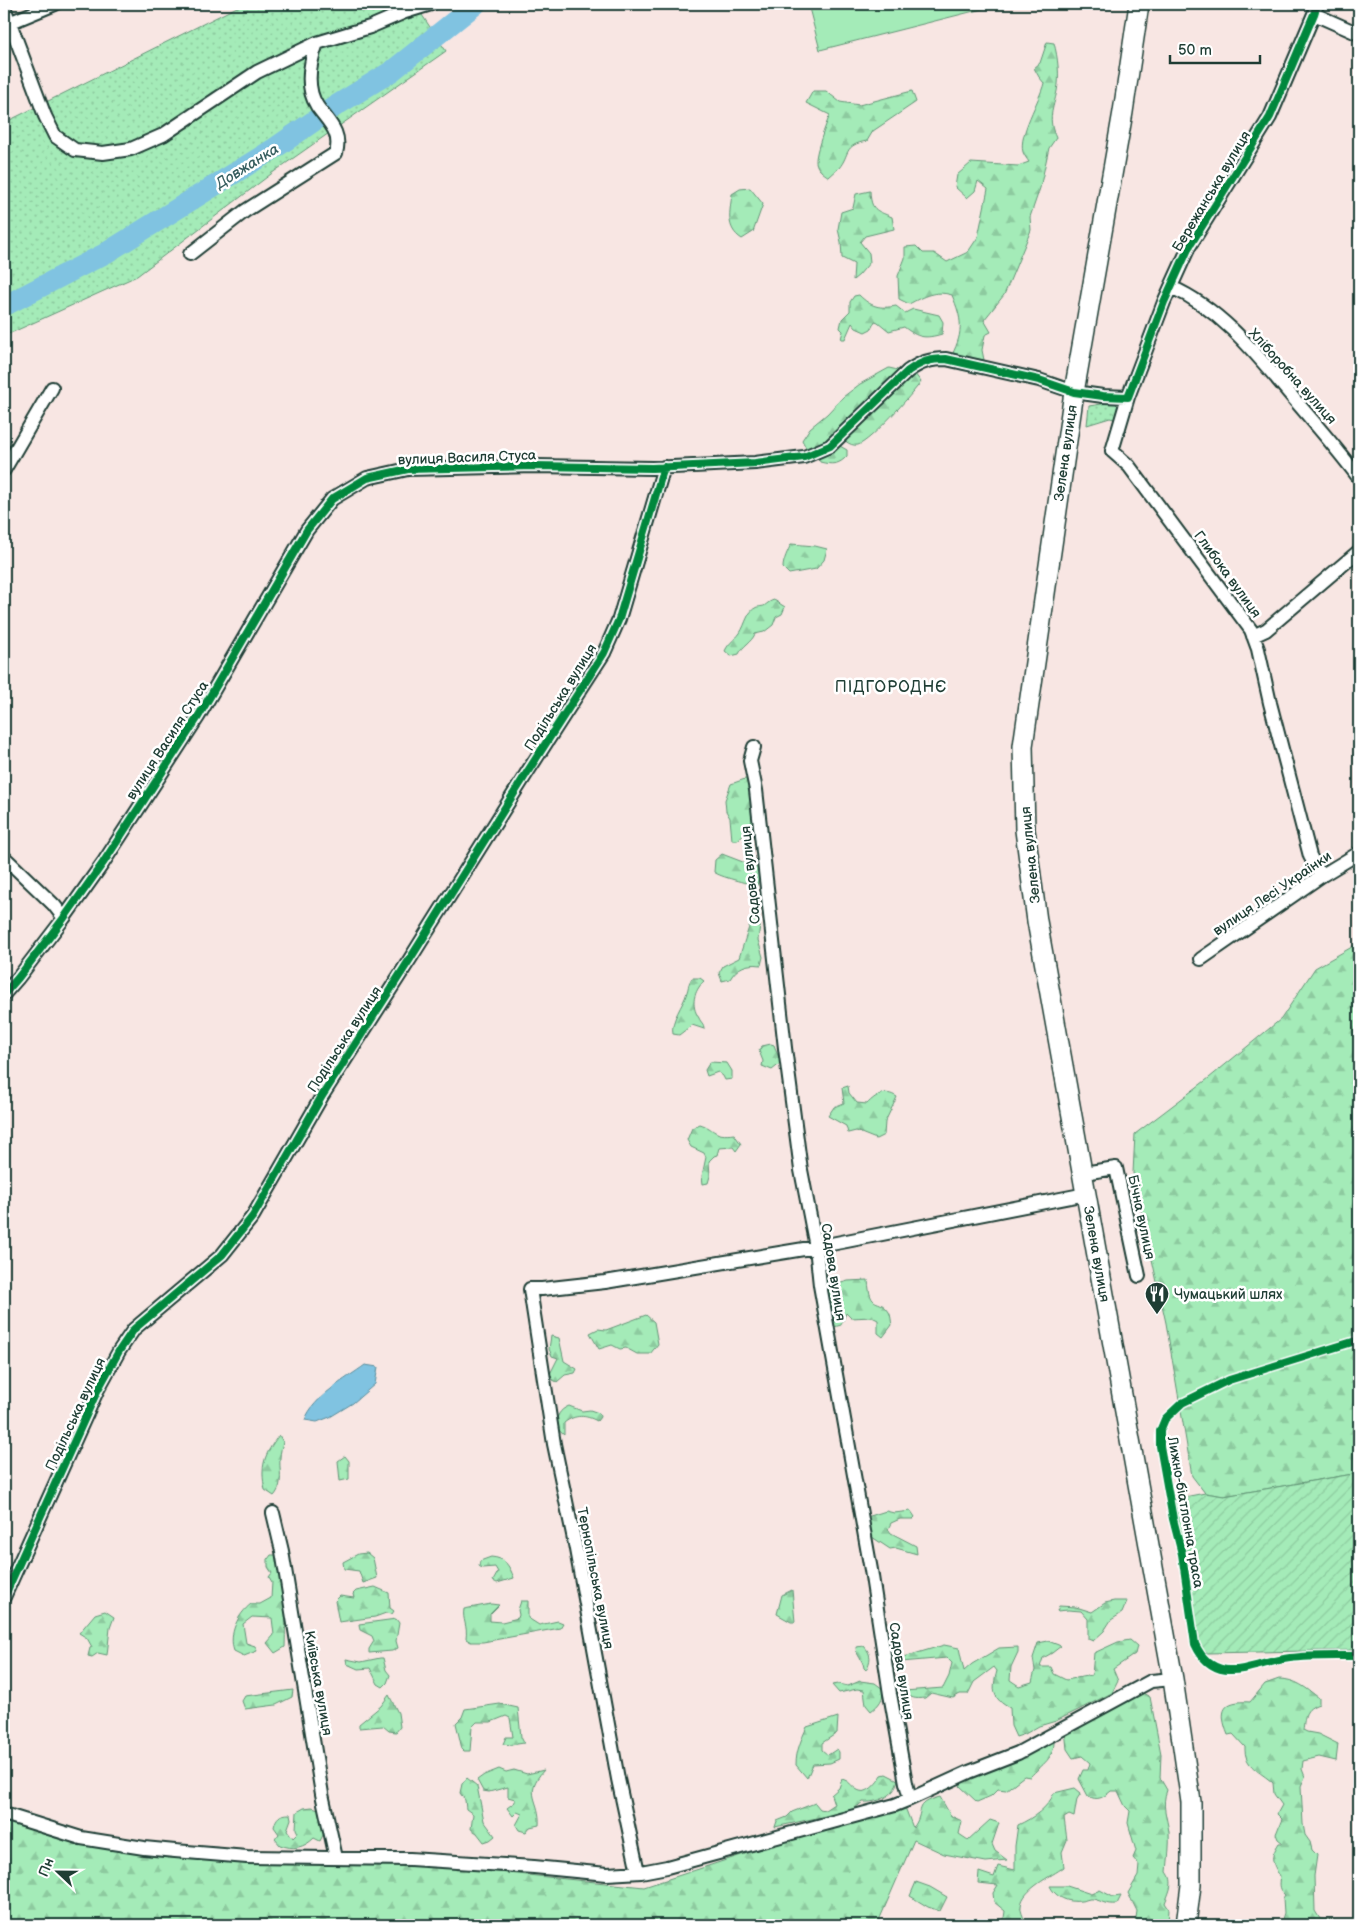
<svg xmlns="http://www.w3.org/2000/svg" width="1363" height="1929" font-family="'Balsamiq Sans',sans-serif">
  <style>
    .grass { fill: url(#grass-dots); stroke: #629476 }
    .forest { fill: url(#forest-firs); stroke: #629476 }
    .garden { fill: url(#garden-furrows); stroke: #629476 }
    .pitch { fill: #a4ebb8; stroke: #629476 }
    .water { fill: #80c3e1; stroke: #598d9c }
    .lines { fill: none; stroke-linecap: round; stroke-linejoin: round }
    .river { stroke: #80c3e1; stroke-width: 21 }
    .minor-casing { stroke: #1f3d34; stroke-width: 16 }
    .highway-casing { stroke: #1f3d34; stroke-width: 22 }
    .minor { stroke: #fff; stroke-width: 12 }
    .highway { stroke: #fff; stroke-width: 19 }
    .cycleway-casing { stroke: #fff; stroke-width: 11 }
    .cycleway { stroke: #00873e; stroke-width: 8 }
    .labels { text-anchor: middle; stroke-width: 5; stroke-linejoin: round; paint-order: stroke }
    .street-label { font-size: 14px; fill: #1f3d34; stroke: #fff }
    .poi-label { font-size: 14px; fill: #1f3d34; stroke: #fff; text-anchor: start }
    .water-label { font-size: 15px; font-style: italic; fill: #375e5f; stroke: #fff }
    .quarter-label { font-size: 16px; letter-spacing: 1px; fill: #1f3d34; stroke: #fff }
  </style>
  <defs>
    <pattern id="grass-dots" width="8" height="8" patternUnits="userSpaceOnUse" patternTransform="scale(1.25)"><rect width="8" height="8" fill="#a4ebb8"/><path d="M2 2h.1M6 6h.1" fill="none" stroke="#8dca9f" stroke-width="1.8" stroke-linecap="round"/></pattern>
    <pattern id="forest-firs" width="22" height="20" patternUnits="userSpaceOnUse" patternTransform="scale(1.25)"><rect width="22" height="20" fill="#a4ebb8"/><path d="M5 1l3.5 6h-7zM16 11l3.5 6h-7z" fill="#8dca9f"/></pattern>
    <pattern id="garden-furrows" width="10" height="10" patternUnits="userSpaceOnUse" patternTransform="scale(1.25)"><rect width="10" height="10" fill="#a4ebb8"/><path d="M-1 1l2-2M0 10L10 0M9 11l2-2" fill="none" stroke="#8dca9f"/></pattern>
  </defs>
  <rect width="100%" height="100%" fill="#f8e6e3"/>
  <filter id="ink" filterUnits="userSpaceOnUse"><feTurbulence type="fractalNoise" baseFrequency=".02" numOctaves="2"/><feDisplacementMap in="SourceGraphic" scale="10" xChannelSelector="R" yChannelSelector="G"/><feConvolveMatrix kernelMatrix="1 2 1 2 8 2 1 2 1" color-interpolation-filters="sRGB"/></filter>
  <g filter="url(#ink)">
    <path class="grass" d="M243,4H419L418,9L446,51L275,171L137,276L4,336V123Z
      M1114,402L1118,406L1114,419L1110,418L1087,425L1089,406Z"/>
    <path class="forest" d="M1047,42L1054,43C1058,58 1060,76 1057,91C1053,110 1047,118 1056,138L1049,148L1040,188L1030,217L1031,230L1004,295L984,320L991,332L985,335L982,350L984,360L952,355C964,331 962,319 952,295C935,290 924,296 909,304L899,299L898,276L905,258V247L916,246L923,253H934L947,262L968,252L978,237L988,189L978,181L975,191L967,198L955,187L957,175L971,163L1018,166L1029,162C1027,159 1024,155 1023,152C1018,135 1040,100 1044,83L1039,77L1034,68L1040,63Z
      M813,91H826L840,102L859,105L912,91L916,102L873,131L867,141C843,145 850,155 839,168C836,171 832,174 829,177C823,173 817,169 816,162C815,153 826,124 830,115L806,103Z
      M750,188L763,204L753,232L742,239C725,228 730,212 732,194L740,189Z
      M870,191C871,210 875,210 892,217L894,229L865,236L860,242L869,253L870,262L859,275L853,280L854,264L842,258L841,242L838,229L841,212L853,208L856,194Z
      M859,295C871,307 880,309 896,306L905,313L913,309L939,315L943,322L942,334C925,339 918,338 904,327L889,331L878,322L875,321L871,329L865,332L856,328L852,323L845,339H841L843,331L840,328L842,319L850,311V302L854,296Z
      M889,368L915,374L921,382C912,394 871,441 858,445C849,447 841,437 836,432L832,435L831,441L847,450V456C839,465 832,465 820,462L818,457L807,450L802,440L810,428L827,414L843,397L860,384Z
      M791,544L815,546L827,549L824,560L816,569L789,574L783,568C783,560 788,551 791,544Z
      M774,600L785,607L782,614L776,617L773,625L764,632L755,634C751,643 743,645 739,654L731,656L725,651C729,642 735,640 740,633C746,624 747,611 757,607C758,607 764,606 764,606C768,603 770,601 774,600Z
      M745,779L754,780L757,826L746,831L738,840H732L730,818L726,811L725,800L731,784Z
      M722,854L756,867L760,873L757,886C747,883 720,877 714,872L715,860Z
      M755,919L760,925L758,940L763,957L761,965C747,963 737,967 730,979L722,981L719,973L723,966L739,958L750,924Z
      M1359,943V1473L1224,1496L1205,1493L1192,1476L1166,1323L1133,1173L1135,1134L1209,1078L1281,1019L1315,968Z
      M692,978H700L704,981C694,991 690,1005 699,1018C701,1023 704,1023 704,1029L692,1025L679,1035L673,1034C670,1020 684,1005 687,992C689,986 688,984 692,978Z
      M771,1044L774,1045L781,1063L772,1070L762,1066L763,1061L759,1051L762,1046Z
      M710,1062L727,1063L732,1071V1079L725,1080L723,1076L718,1072L707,1076L705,1070Z
      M848,1086L849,1093L857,1103L867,1104C876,1095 885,1089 897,1097L885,1122L884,1135L876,1139L856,1131L848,1133L846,1126L828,1116L834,1107L844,1103L842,1088Z
      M700,1124C716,1129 713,1137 734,1134L741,1144L736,1151L733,1147L719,1148L717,1155L714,1156L709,1161L710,1176L708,1183L703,1184L702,1176L706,1157L704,1153L691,1147L687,1140L692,1128Z
      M824,1276L838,1284L848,1281L868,1280C870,1312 879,1296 889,1312C891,1315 891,1321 892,1325L883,1337L878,1333V1320L872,1317L851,1318L846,1313L841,1325L834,1327Z
      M646,1315L654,1322L658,1344L650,1354H637L626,1348L620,1349L612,1345L599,1349L590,1333L598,1329L606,1330Z
      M551,1336L559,1338L564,1361L577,1369L575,1373L565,1375L557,1382L553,1380L550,1374L558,1358L552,1356L549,1349Z
      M569,1406L582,1411L590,1410L599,1413L600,1417L597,1421C586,1415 575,1414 564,1423V1435L555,1427C557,1416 559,1410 569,1406Z
      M279,1435L283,1442C282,1447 280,1452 280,1458C279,1471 284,1485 274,1496L265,1490C260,1466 264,1455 279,1435Z
      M345,1456L349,1461V1479L340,1481L338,1461Z
      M886,1511L894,1513L911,1511L915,1517L913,1519H900L891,1523L888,1529L891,1533L916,1546L917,1554L896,1548L890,1549L869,1535L867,1517Z
      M367,1553L373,1558L377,1578L363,1583L359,1571L344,1569L343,1562L358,1554Z
      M271,1555H276C286,1585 286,1616 285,1647L275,1653L267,1643L274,1635L272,1618L252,1617L243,1624L246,1643L255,1646L257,1651L244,1656L234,1651C228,1634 238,1614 251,1604H260L271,1598L272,1582L269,1577L272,1573L268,1567V1559Z
      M491,1557C505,1558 509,1565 514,1578L497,1583L493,1581L498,1572L495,1567L482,1568L479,1566L480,1561Z
      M375,1587L389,1593L390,1608L394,1611L392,1614L386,1613L375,1617L339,1622L335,1601L340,1596L354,1598L353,1594L356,1591Z
      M792,1590L795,1622H791L777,1614L782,1595Z
      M521,1601H528V1618L539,1625L558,1621L563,1623L560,1628L483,1642H471L466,1639C468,1625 462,1620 464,1609L491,1604L499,1605L490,1614V1621L502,1622L518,1618L519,1615L518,1610Z
      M1114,1601H1127L1122,1613L1111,1620L1104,1631L1093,1641L1088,1639V1619L1081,1611L1068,1610L1057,1611L1059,1606L1076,1607L1092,1612L1105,1603Z
      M105,1611L114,1617L110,1628L107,1655L98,1653L92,1657L88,1656L90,1648L92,1647L87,1638L79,1633L95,1614Z
      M396,1619L399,1623L396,1641L398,1648L392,1651L369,1653V1649L374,1641L372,1636L360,1630L359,1624Z
      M1130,1640L1137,1646L1135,1654L1113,1669L1118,1681L1112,1693L1056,1721L1039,1726L1025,1734L1016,1737L1011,1726L1010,1708C992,1699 992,1689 997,1671L994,1667L974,1682L968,1694H960L953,1698L931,1693L925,1698C915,1699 911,1699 904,1691L943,1688L949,1676L952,1663L947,1658L901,1662L904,1657L944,1645L959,1648L964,1671L972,1664L999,1648L1018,1647V1652L1011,1667L1010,1680L1019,1686L1032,1682L1035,1670L1033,1658L1038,1643L1048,1641L1061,1646L1052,1653L1043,1658L1040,1667H1051L1054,1674L1066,1680L1092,1675L1094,1653L1118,1642Z
      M864,1646C872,1655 871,1660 866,1670L864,1668C863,1659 856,1656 856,1647Z
      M380,1658H383L386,1670L390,1675L387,1683L383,1687L378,1684L370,1668L358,1669L347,1664L346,1659L361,1662Z
      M1279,1679C1296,1679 1306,1688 1319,1698V1704C1304,1709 1305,1716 1303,1730L1307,1732L1318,1734L1338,1744L1336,1761L1319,1757L1303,1761L1302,1769L1305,1777L1301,1786L1303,1824L1305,1835L1310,1842L1312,1850L1317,1855L1314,1876L1315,1911L1320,1919L1359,1925H1280L1284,1913L1283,1898L1285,1895C1279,1890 1278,1886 1280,1877C1272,1861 1269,1859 1279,1843H1283L1278,1839L1276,1834L1282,1819L1277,1814L1282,1805L1274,1794L1273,1783C1260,1771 1244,1767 1245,1747L1233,1734L1228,1735C1218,1710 1223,1700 1250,1702L1265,1684Z
      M860,1681L875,1683L883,1689C884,1699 879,1705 871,1711L866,1705L864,1690L857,1689L839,1693L832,1685L839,1684L848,1686Z
      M293,1690L292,1697L276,1705L245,1709L242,1701L245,1696Z
      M1137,1690L1150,1697L1161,1754L1160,1778L1167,1790C1161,1805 1167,1817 1169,1832C1170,1845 1168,1859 1167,1872C1175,1882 1169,1892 1165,1903L1169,1909L1168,1925H1135L1137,1911L1128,1893L1138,1876L1139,1865L1133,1858L1136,1851L1128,1823L1130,1811L1125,1806L1118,1791H1111C1103,1798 1097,1801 1088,1796L1079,1779L1083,1770H1088L1090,1763L1082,1756L1073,1758L1067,1749L1065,1730Z
      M389,1695L398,1713L400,1727L396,1732L389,1731L383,1726L359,1728V1724L381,1706Z
      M500,1704L518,1708L521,1737L524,1743L511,1745L503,1744L506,1737H513L510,1718L506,1716L491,1722H477L472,1727L470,1751H464L462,1749L456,1723L462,1717L465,1709Z
      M838,1717L837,1733L822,1743V1750L828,1755L837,1749L839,1752V1759L830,1763L813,1764L807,1778L796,1765C796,1751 801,1740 807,1727Z
      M1054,1739C1055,1759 1042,1764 1030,1777L1024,1776L1006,1790L998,1789L991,1796L977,1802L960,1786L965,1779Z
      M499,1769L506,1772L514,1770L527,1774L544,1770C522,1794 541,1800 539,1825L530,1827L526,1832L519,1830L516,1825L522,1814L517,1812L513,1816L507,1808L515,1802V1799L508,1797V1787L489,1792L483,1791L477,1780L484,1775Z
      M886,1774L898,1780C896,1784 896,1788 893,1791C888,1799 872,1803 863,1802L847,1814L834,1818L821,1817L775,1827L777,1821L787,1817L792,1812L815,1803L820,1809L825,1810L834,1804L831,1795L839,1788L842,1779C851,1782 849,1784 856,1789C867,1797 877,1783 882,1775Z
      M467,1778L477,1786L484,1821L495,1836L490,1840L484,1842L477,1833L471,1829L473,1814L466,1809L465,1800L460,1793L462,1784Z
      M1075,1788L1081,1793L1077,1799L1074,1817L1069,1815L1064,1818L1067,1840L1062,1852L1064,1867C1052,1876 1022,1889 1021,1906C1020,1912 1025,1920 1027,1925H1003L1005,1911L994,1902L993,1893L998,1885L978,1883L979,1872L994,1877L998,1866L1015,1870V1846L1018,1825C1033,1818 1048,1808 1054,1793Z
      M940,1797L951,1816L962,1821L959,1834L968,1840L990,1820L999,1823L992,1844L995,1851L1007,1860L986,1862L944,1854L914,1840L877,1925H4V1821L65,1841L222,1862L411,1863L644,1887L903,1802L913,1828C926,1811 912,1804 940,1797Z
      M312,1807L319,1809L323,1835L320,1841L314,1838C304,1848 293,1850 280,1845L275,1839L279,1834L274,1827C276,1817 280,1814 290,1814L291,1819L287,1830L293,1838L298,1833L296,1829L297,1812L304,1808Z
      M916,1882L930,1887L947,1897L940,1911L928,1907L910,1896Z
      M1050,1886H1067L1091,1894L1100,1890L1113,1897L1121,1896L1117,1904C1104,1905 1103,1901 1093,1899C1089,1898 1085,1901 1081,1901C1068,1903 1055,1897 1050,1886Z"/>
    <path class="garden" d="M1359,1473V1650L1207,1653L1200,1646L1174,1499L1205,1493L1224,1496Z"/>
    <path class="pitch" d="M808,4H1002L820,50Z"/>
    <path class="water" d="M365,1365L378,1367L375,1384L353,1403L330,1417L317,1422L305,1420C313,1397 346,1379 365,1365Z"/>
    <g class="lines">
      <path class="river" d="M4,306L106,253L275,148L337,105L392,71L476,4"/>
      <defs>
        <path id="minor" d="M4,7L45,116L55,136L75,150L103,153L131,149L163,135L257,72L317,43L370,27L405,12L431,4
          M1314,14L1359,34
          M4,25L55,4
          M190,254L245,211L336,153C342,132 328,122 317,106C305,87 310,62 317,43
          M1171,287C1228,312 1266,367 1306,413C1324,434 1342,455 1359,478
          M1128,397L1112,451L1129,466L1251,630L1258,649L1270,703L1310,856L1321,876
          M4,470L52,388
          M1253,636L1266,630L1359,551
          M754,747L750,761L756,790L785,1048L801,1170L816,1247L820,1285L871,1570L890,1694L906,1783L910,1799
          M4,857L54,905L64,918
          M1201,959L1321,876L1359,853
          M4,994L18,978L64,918L103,863L198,717L307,530L332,499L367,478L408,469L536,466L652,468L755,463L804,457L830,446L908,371C921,362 930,359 946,359L1039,380L1074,392L1103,396L1128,397L1164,302L1189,247L1270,117L1314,14L1317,4
          M1083,1173L1116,1168L1139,1276
          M273,1513L282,1551L322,1794L336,1858
          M4,1597L97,1391L119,1351L134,1329L222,1255L253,1216L322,1096L410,959L528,771L604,653L619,619L664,467
          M4,1814L81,1838L144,1848L175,1851L247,1857L410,1859L534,1867L607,1874L641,1872L667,1867L895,1805L910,1799L969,1772L1018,1753L1151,1681L1173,1679
          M638,1872L618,1779L575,1544L554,1444L530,1289H542L605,1282L816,1247L1086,1194"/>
        <path id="highway" d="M1139,4L1123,112L1074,392L1023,746L1025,830L1037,921L1173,1679L1191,1802V1885L1186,1925"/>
      </defs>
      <use href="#minor" class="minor-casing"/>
      <use href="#highway" class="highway-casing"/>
      <use href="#minor" class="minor"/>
      <use href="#highway" class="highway"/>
      <defs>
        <path id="cycleway" d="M4,994L18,978L64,918L103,863L198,717L307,530L332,499L367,478L408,469L536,466L652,468L755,463L804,457L830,446L908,371C921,362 930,359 946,359L1039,380L1074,392L1103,396L1128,397L1164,302L1189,247L1270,117L1314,14L1317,4
          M1359,1340L1229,1380L1182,1403L1165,1419L1160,1431V1446L1173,1519L1182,1554L1195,1644C1216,1690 1255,1662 1290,1658C1312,1655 1337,1656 1359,1656
          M4,1597L97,1391L119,1351L134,1329L222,1255L253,1216L322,1096L410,959L528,771L604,653L619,619L664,467"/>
      </defs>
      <use href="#cycleway" class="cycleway-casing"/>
      <use href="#cycleway" class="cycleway"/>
    </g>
  </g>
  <defs>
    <symbol id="restaurant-pin" viewBox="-11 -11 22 30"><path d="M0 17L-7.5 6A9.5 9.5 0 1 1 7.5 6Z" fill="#1f3d34" stroke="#fff"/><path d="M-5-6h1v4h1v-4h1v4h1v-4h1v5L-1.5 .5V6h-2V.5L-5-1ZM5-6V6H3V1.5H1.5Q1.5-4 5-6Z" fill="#fff"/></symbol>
  </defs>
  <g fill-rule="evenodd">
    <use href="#restaurant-pin" x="1143" y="1280" width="28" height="38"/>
  </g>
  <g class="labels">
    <g class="street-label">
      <text transform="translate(1211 191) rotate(-59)" y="5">Бережанська вулиця</text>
      <text transform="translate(1293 376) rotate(48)" y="5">Хліборобна вулиця</text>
      <text transform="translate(1065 453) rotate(-82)" y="5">Зелена вулиця</text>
      <text transform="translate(467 457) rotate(-2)" y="5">вулиця Василя Стуса</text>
      <text transform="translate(1228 574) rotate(54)" y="5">Глибока вулиця</text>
      <text transform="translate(560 697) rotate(-58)" y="5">Подільська вулиця</text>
      <text transform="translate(167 740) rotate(-57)" y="5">вулиця Василя Стуса</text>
      <text transform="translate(1030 855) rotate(-96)" y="5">Зелена вулиця</text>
      <text transform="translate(750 875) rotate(-96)" y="5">Садова вулиця</text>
      <text transform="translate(1272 893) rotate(-34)" y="5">вулиця Лесі Українки</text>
      <text transform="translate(344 1039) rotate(-57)" y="5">Подільська вулиця</text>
      <text transform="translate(1142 1217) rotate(78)" y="5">Бічна вулиця</text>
      <text transform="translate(1097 1254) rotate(80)" y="5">Зелена вулиця</text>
      <text transform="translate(834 1272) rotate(81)" y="5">Садова вулиця</text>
      <text transform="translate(75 1414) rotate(-65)" y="5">Подільська вулиця</text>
      <text transform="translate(1186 1512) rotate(80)" y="5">Лижно-біатлонна траса</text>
      <text transform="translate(596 1578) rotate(79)" y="5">Тернопільська вулиця</text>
      <text transform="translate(902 1671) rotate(81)" y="5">Садова вулиця</text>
      <text transform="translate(319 1683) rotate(80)" y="5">Київська вулиця</text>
    </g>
    <g class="poi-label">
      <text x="1174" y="1299">Чумацький шлях</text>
    </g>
    <g class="water-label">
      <text transform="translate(247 166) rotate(-32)" y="5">Довжанка</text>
    </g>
    <g class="quarter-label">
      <text x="891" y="692">ПІДГОРОДНЄ</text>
    </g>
  </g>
  <rect width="1363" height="1929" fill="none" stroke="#fff" stroke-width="20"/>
  <rect x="10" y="10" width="1343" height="1909" fill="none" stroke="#1f3d34" stroke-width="2" filter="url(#ink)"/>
  <g transform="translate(58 1872) rotate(292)" stroke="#ffffff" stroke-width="4" paint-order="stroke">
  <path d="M0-4L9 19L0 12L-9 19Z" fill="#1f3d34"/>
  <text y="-8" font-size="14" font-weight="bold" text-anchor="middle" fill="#1f3d34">Пн</text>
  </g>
  <path d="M1170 55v8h90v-8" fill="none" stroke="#1f3d34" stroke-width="2.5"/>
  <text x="1178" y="55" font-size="15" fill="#1f3d34" stroke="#ffffff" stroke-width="4" paint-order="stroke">50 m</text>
</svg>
